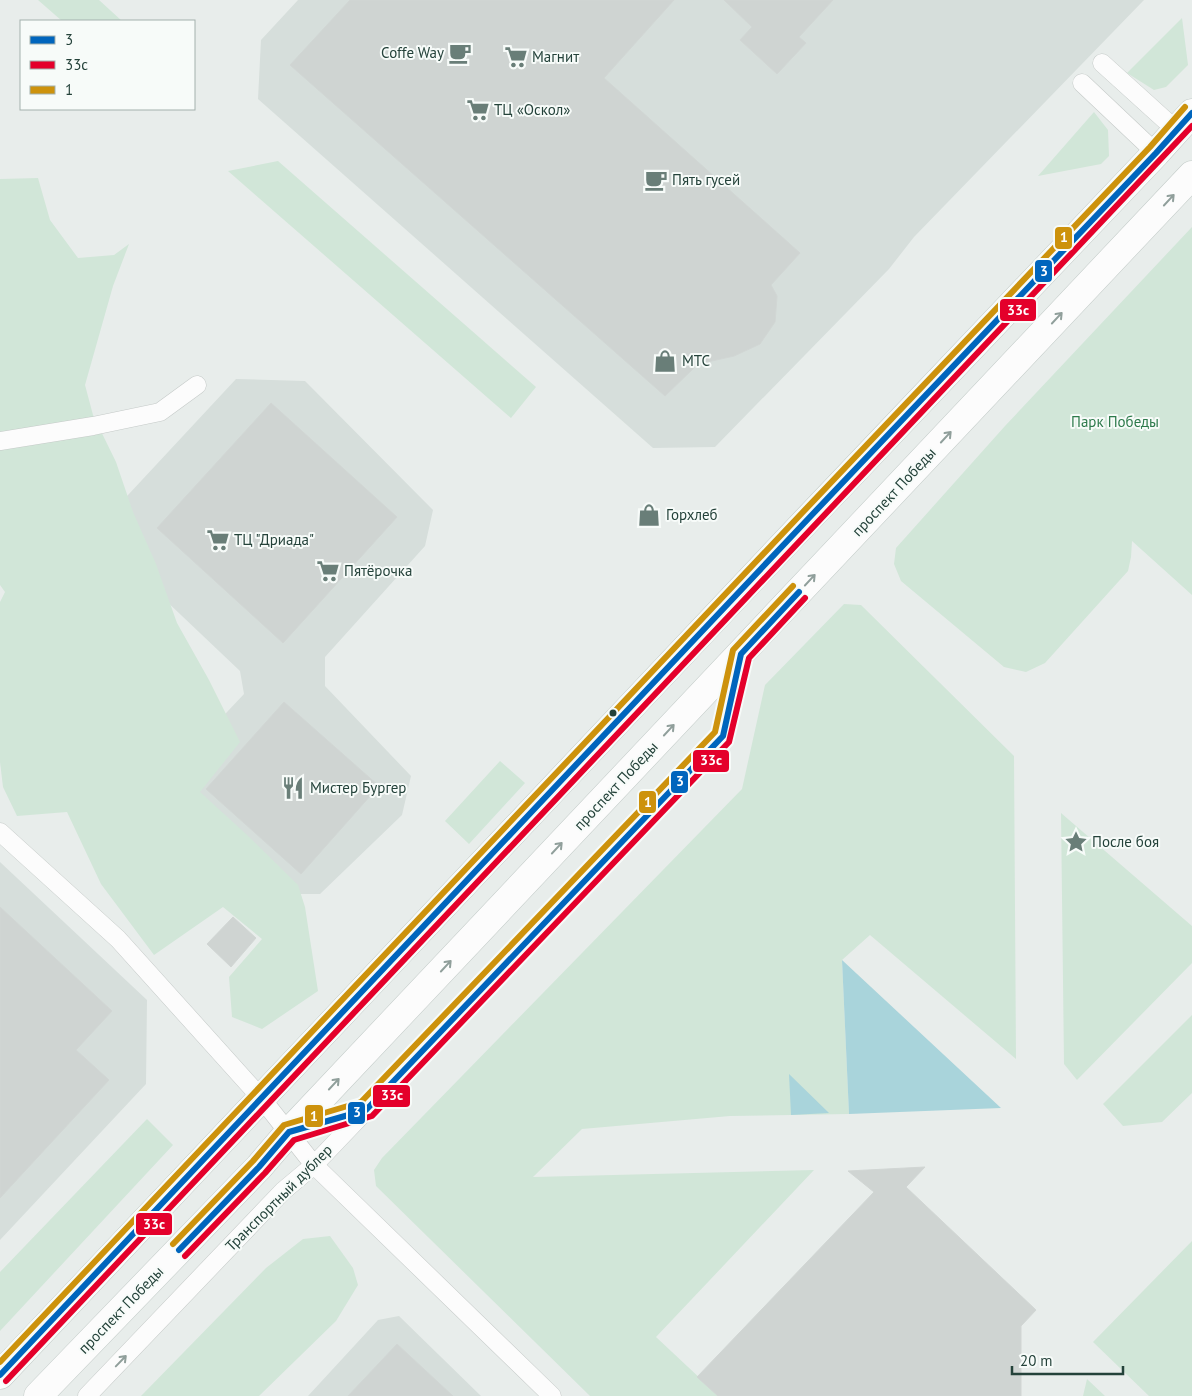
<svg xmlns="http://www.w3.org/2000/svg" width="1192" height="1396" font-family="'PT Sans',sans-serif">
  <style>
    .built { fill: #d6dedb }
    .green { fill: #d1e6d8 }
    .water { fill: #a9d4db }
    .building { fill: #cfd4d2; stroke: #d1d6d4 }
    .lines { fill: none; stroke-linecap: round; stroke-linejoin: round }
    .service-casing { stroke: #c5cac8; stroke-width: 19 }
    .secondary-casing { stroke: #c3cbc8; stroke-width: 29 }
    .service { stroke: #fcfcfc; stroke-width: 18 }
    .secondary { stroke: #fcfcfc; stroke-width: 28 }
    .bus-1-casing { stroke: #f7fbf9; stroke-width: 10 }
    .bus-2-casing { stroke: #f7fbf9; stroke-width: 10 }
    .bus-3-casing { stroke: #f7fbf9; stroke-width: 10 }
    .bus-1 { stroke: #0065bd; stroke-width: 6 }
    .bus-2 { stroke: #e4002b; stroke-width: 6 }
    .bus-3 { stroke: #cd920c; stroke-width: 6 }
    .oneway { stroke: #909f9b }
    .bus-dot { fill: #24423a; stroke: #f7fbf9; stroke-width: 2 }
    .labels { text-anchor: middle; stroke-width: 4; stroke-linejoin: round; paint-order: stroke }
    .poi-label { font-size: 15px; fill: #24423a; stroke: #f7fbf9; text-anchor: start }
    .park-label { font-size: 15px; fill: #2d7a4b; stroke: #f7fbf9 }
    .street-label { font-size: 15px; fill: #24423a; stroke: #f7fbf9 }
    .line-badge { stroke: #f7fbf9; stroke-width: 2 }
    .badge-label { font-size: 14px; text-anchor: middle; font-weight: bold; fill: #fff }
  </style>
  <rect width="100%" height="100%" fill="#e8edeb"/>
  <path class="built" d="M298,0H1144L914,237L889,269L715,447L653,448L258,99L261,40Z
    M236,379L305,381L433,510L425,546L325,657V686L411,776L402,815L320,894H270L178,764L244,694L240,671L122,559L115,509Z
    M0,862L147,1000L146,1084L0,1240Z
    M399,1316L481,1396H308L378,1320Z"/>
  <path class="green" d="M38,0H99L122,21H62Z
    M1182,18L1188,65L1166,87L1154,90L1127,73Z
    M1094,112L1108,130L1109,156L1101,164L1038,176Z
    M278,161L536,387L511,418L228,171Z
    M38,178L50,220L78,258L114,255L129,244L113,286L85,385L93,415L116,462L133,512L156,564L177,623L209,680L240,742L200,792L246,834L298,885L305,907L318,991L262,1029L232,1017L229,977L262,939L223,907L154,955L101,884L67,812L17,816L3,787L0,762V602L5,592L0,585V179Z
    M1192,227V595L1132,541L1131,557L1128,571L1045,663L1026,672L1004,667L901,581L894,564L896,548L1005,426Z
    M844,604L861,605L1014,756L1016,1059L870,935L842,960L849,1114L730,1116L582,1129L533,1177L814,1170L656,1337L719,1396H590L376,1186L374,1170L382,1158L742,789L765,685Z
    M500,761L525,783L469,844L445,821Z
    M1061,813L1192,926V963L1077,1080L1064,1064Z
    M1192,1015V1093L1162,1122L1123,1126L1103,1104Z
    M147,1119L173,1145L0,1331V1272Z
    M330,1236L353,1268L358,1285L336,1321L259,1396H141L266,1268L303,1239Z
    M1192,1241V1396H1149L1093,1342Z
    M1087,1379L1105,1396H1083Z"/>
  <path class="water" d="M842,960L1001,1108L849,1114Z
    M789,1074L829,1113L791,1115Z"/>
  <path class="building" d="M350,0H674L604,78L800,253L771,285L777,296L775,322L760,344L734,356L698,364L665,396L290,65Z
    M724,0H833L799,37L806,43L777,74L740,40L752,27Z
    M271,403L397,517L283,643L157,528Z
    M284,702L379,786L301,874L206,789Z
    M0,907L112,1011L76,1050L109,1080L0,1198Z
    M233,917L256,938L231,967L207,944Z
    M925,1167L906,1187L1036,1310L1021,1326V1396H718L697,1377L874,1192L848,1171Z
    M397,1344L453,1396H348Z"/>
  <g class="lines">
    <defs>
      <path id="service" d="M1102,63L1176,130
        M1082,83L1156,153
        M0,441L93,426L160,412L197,385
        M0,832L118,939L262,1099L314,1165L552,1396
        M292,1131L366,1110
        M87,1396L283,1191L314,1165L723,736L740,658"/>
      <path id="secondary" d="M0,1375L808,519L1156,153L1192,113
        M38,1396L259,1167L289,1132L1192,175"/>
    </defs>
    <use href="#service" class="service-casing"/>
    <use href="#secondary" class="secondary-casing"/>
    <use href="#service" class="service"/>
    <use href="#secondary" class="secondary"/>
    <defs>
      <path id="bus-1" d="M179,1250L259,1167L289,1132L366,1110L723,736L741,654L799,592
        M0,1375L808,519L1156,153L1192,113"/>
      <path id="bus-2" d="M185,1256L265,1173L294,1140L372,1116L729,742L749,658L805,598
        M6,1381L1192,126"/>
      <path id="bus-3" d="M173,1244L253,1161L284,1125L361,1102L715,732L733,650L793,586
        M0,1362L802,513L1150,147L1185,107"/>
    </defs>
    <use href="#bus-1" class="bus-1-casing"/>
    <use href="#bus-2" class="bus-2-casing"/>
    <use href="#bus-3" class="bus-3-casing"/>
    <use href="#bus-1" class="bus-1"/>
    <use href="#bus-2" class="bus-2"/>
    <use href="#bus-3" class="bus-3"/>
  </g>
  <defs><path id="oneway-shaft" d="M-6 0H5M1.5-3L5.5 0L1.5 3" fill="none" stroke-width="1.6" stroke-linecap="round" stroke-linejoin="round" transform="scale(1.25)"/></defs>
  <g class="oneway">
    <use href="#oneway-shaft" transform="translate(1169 200) rotate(-47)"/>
    <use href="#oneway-shaft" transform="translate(1057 318) rotate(-47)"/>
    <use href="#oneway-shaft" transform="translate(946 437) rotate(-47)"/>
    <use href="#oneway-shaft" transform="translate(810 580) rotate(-47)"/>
    <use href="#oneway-shaft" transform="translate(669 730) rotate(-47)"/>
    <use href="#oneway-shaft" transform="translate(557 848) rotate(-47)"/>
    <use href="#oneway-shaft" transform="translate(446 966) rotate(-47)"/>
    <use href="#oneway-shaft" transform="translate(334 1084) rotate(-47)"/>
    <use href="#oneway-shaft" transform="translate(121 1361) rotate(-46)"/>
  </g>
  <defs>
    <symbol id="cafe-bare" viewBox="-9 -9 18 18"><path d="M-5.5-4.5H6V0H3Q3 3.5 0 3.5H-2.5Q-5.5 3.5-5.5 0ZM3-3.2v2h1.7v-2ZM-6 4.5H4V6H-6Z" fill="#697e78" stroke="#f7fbf9" stroke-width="2.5" paint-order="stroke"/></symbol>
    <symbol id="supermarket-bare" viewBox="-9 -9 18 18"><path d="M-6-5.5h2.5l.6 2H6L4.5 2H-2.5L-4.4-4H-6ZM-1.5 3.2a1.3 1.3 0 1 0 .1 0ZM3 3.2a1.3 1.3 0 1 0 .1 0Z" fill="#697e78" stroke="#f7fbf9" stroke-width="2.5" paint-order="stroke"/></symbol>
    <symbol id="shop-bare" viewBox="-9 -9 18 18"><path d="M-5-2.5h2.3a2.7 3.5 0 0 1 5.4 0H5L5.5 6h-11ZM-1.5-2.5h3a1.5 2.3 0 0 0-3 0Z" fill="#697e78" stroke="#f7fbf9" stroke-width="2.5" paint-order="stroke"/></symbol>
    <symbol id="restaurant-bare" viewBox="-9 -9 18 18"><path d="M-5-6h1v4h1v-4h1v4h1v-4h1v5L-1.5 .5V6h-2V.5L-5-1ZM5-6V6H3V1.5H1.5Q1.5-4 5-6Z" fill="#697e78" stroke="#f7fbf9" stroke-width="2.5" paint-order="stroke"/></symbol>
    <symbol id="sight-bare" viewBox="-9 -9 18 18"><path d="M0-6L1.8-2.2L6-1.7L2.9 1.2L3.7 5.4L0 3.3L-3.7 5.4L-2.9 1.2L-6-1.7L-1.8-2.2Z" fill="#697e78" stroke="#f7fbf9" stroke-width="2.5" paint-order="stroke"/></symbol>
  </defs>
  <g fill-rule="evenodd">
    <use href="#cafe-bare" x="444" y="37" width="32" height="32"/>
    <use href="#supermarket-bare" x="500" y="41" width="32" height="32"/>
    <use href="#supermarket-bare" x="462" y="94" width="32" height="32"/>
    <use href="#cafe-bare" x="640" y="164" width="32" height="32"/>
    <use href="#shop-bare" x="649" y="345" width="32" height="32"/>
    <use href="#shop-bare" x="633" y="499" width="32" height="32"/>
    <use href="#supermarket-bare" x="202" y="524" width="32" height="32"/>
    <use href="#supermarket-bare" x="312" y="555" width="32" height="32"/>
    <use href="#restaurant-bare" x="277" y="772" width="32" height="32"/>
    <use href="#sight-bare" x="1060" y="826" width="32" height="32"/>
  </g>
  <circle class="bus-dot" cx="613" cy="713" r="4.5"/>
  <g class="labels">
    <g class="poi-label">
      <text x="444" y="58" text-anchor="end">Coffe Way</text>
      <text x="532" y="62">Магнит</text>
      <text x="494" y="115">ТЦ «Оскол»</text>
      <text x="672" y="185">Пять гусей</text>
      <text x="682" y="366">МТС</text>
      <text x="666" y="520">Горхлеб</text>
      <text x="234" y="545">ТЦ "Дриада"</text>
      <text x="344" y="576">Пятёрочка</text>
      <text x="310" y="793">Мистер Бургер</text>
      <text x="1092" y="847">После боя</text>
    </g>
    <g class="park-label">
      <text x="1115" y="427">Парк Победы</text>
    </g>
    <g class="street-label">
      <text transform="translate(894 492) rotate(-47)" y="5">проспект Победы</text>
      <text transform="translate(616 786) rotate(-47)" y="5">проспект Победы</text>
      <text transform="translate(279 1198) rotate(-45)" y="5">Транспортный дублер</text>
      <text transform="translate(121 1310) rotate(-46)" y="5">проспект Победы</text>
    </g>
  </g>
  <g class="line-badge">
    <rect x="1054" y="226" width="19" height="24" rx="5" fill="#cd920c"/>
    <rect x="1034" y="259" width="19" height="24" rx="5" fill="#0065bd"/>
    <rect x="999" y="298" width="38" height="24" rx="5" fill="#e4002b"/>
    <rect x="692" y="749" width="38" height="24" rx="5" fill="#e4002b"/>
    <rect x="670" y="770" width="19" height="24" rx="5" fill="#0065bd"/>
    <rect x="638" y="790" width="19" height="24" rx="5" fill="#cd920c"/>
    <rect x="372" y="1084" width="39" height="24" rx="5" fill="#e4002b"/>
    <rect x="347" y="1101" width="19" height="24" rx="5" fill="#0065bd"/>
    <rect x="304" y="1104" width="20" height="24" rx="5" fill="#cd920c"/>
    <rect x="135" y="1212" width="38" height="24" rx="5" fill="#e4002b"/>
  </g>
  <g class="badge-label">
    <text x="1064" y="242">1</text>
    <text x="1044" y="276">3</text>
    <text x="1018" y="315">33с</text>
    <text x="711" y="765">33с</text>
    <text x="680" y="786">3</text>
    <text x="648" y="807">1</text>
    <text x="392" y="1100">33с</text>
    <text x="357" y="1117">3</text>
    <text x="314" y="1121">1</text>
    <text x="154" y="1229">33с</text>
  </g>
  <rect x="20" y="20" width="175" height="90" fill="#f7fbf9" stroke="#a3b1ad"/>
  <rect x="30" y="36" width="25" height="8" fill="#0065bd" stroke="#a3b1ad"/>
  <text x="65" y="45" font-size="15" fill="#24423a">3</text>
  <rect x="30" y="61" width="25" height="8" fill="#e4002b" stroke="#a3b1ad"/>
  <text x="65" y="70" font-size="15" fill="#24423a">33с</text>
  <rect x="30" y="86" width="25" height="8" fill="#cd920c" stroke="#a3b1ad"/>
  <text x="65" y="95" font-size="15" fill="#24423a">1</text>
  <path d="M1012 1366v8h111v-8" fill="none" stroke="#24423a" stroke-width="2.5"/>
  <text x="1020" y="1366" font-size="15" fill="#24423a" stroke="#f7fbf9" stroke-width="4" paint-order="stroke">20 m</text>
</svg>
